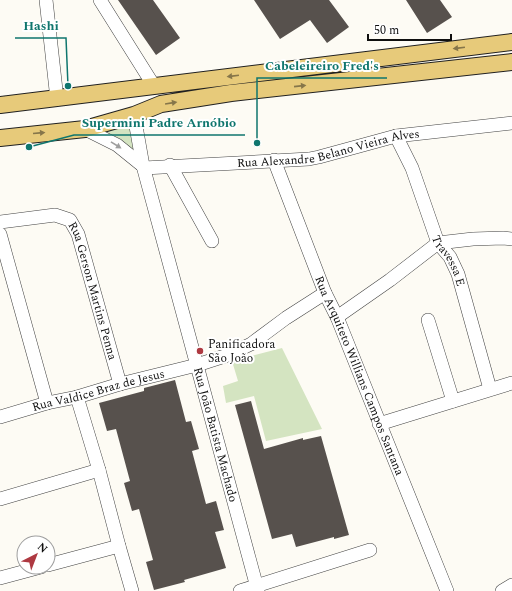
<svg xmlns="http://www.w3.org/2000/svg" width="512" height="591" font-family="Spectral,serif">
  <style>
    .green { fill: #d4e4c1 }
    .building { fill: #57514d }
    .lines { fill: none; stroke-linecap: round; stroke-linejoin: round }
    .minor-casing { stroke: #424242; stroke-width: 14 }
    .major-casing { stroke: #202020; stroke-width: 18 }
    .minor { stroke: #fff; stroke-width: 13 }
    .major { stroke: #e7ca7a; stroke-width: 16 }
    .oneway { fill: #86764a }
    .oneway2 { fill: #9f9f9f }
    .poi-dot { fill: #ae3941; stroke: #fff; stroke-width: 1.5 }
    .labels { text-anchor: middle; stroke-width: 4; stroke-linejoin: round; paint-order: stroke }
    .street-label { font-size: 12px; fill: #0f0f0f; stroke: #fff }
    .poi-label { font-size: 12px; fill: #0f0f0f; stroke: #fff; text-anchor: start }
    .leader { fill: none; stroke: #0f766e; stroke-width: 1.5 }
    .callout-dot { fill: #0f766e; stroke: #fff; stroke-width: 1.5 }
    .callout-label { font-size: 13px; text-anchor: middle; font-weight: bold; fill: #0f766e; stroke: #fff; stroke-width: 4; stroke-linejoin: round; paint-order: stroke }
  </style>
  <rect width="100%" height="100%" fill="#fdfbf4"/>
  <path class="green" d="M129,123L137,155L103,130Z
    M282,348L322,429L266,441L254,396L226,403L223,386L238,381L232,361Z"/>
  <path class="building" d="M118,0H153L180,38L156,55Z
    M254,0H329L349,27L327,43L310,20L280,39Z
    M406,0H440L452,17L427,33Z
    M175,380L186,422L191,421L199,449L192,451L206,504L216,501L224,530L215,532L226,568L184,580L185,582L154,590L146,562L153,560L139,509L132,511L124,483L130,481L116,429L107,431L99,403L144,391V388Z
    M251,401L264,449L303,438V440L321,436L349,535L334,539V537L296,547L292,534L272,539L235,405Z"/>
  <g class="lines">
    <defs>
      <g id="minor">
        <path d="M46,0L57,99"/>
        <path d="M100,0L154,86"/>
        <path id="s1" d="M134,115L143,166L258,591"/>
        <path d="M85,129L117,145L143,166"/>
        <path id="s2" d="M396,136L412,168L438,243L450,257L458,274L490,389"/>
        <path id="s3" d="M274,160L325,293L337,317L447,591"/>
        <path d="M170,165L212,241"/>
        <path id="s4" d="M144,168L309,159L319,157L396,136L512,123"/>
        <path id="s5" d="M0,222L55,215L70,220L78,234L120,384"/>
        <path d="M0,234L47,403"/>
        <path d="M337,317L390,280L438,243L473,239L503,238L512,239"/>
        <path d="M428,320L453,401"/>
        <path d="M77,397L99,470L119,546L132,591"/>
        <path id="s6" d="M0,417L47,403L77,397L120,384L197,365L228,355L251,344L286,318L325,293"/>
        <path d="M379,424L512,383"/>
        <path d="M0,499L99,470"/>
        <path d="M48,565L119,546"/>
        <path d="M0,578L41,567"/>
        <path d="M240,591L370,550"/>
        <path d="M502,591L512,585"/>
      </g>
      <path id="major" d="M0,105L512,42
        M0,138L85,129L134,115L161,104L231,93L512,62"/>
    </defs>
    <use href="#minor" class="minor-casing"/>
    <use href="#major" class="major-casing"/>
    <use href="#minor" class="minor"/>
    <use href="#major" class="major"/>
  </g>
  <defs><path id="oneway-solid" d="M-6-.8H1V-3.2L6.5 0L1 3.2V.8H-6Z"/></defs>
  <g class="oneway">
    <use href="#oneway-solid" transform="translate(459 48) rotate(173)"/>
    <use href="#oneway-solid" transform="translate(233 76) rotate(173)"/>
    <use href="#oneway-solid" transform="translate(300 86) rotate(-6)"/>
    <use href="#oneway-solid" transform="translate(171 103) rotate(-9)"/>
    <use href="#oneway-solid" transform="translate(39 133) rotate(-5)"/>
  </g>
  <use class="oneway2" href="#oneway-solid" transform="translate(116 145) rotate(32)"/>
  <circle class="poi-dot" cx="200" cy="351" r="4"/>
  <g class="labels">
    <g class="street-label">
      <text dy="4" stroke="none"><textPath href="#s4" startOffset="186">Rua Alexandre Belano Vieira Alves</textPath></text>
      <text dy="4" stroke="none"><textPath href="#s2" startOffset="136">Travessa E</textPath></text>
      <text dy="4" stroke="none"><textPath href="#s5" startOffset="146">Rua Gerson Martins Penna</textPath></text>
      <text dy="4" stroke="none"><textPath href="#s3" startOffset="232">Rua Arquiteto Willians Campos Santana</textPath></text>
      <text dy="4" stroke="none"><textPath href="#s6" startOffset="102">Rua Valdice Braz de Jesus</textPath></text>
      <text dy="4" stroke="none"><textPath href="#s1" startOffset="330">Rua João Batista Machado</textPath></text>
    </g>
    <g class="poi-label">
      <text x="208" y="348">Panificadora<tspan x="208" dy="14">São João</tspan></text>
    </g>
  </g>
  <path class="leader" d="M68 86L66 38H15M257 143L257 78H387M29 147L74 135H245"/>
  <g class="callout-dot">
    <circle cx="68" cy="86" r="4"/>
    <circle cx="257" cy="143" r="4"/>
    <circle cx="29" cy="147" r="4"/>
  </g>
  <g class="callout-label">
    <text x="41" y="30">Hashi</text>
    <text x="322" y="70">Cabeleireiro Fred's</text>
    <text x="159" y="127">Supermini Padre Arnóbio</text>
  </g>
  <g transform="translate(36 555) rotate(42)"><circle r="19" fill="#ffffff" stroke="#9f9f9f"/>
  <path d="M0-3L7 15L0 10L-7 15Z" fill="#ae3941"/>
  <text y="-6" font-size="11" font-weight="bold" text-anchor="middle" fill="#0f0f0f">N</text>
  </g>
  <path d="M368 34v6h83v-6" fill="none" stroke="#0f0f0f" stroke-width="2"/>
  <text x="374" y="34" font-size="12" fill="#0f0f0f" stroke="#ffffff" stroke-width="3" paint-order="stroke">50 m</text>
</svg>
